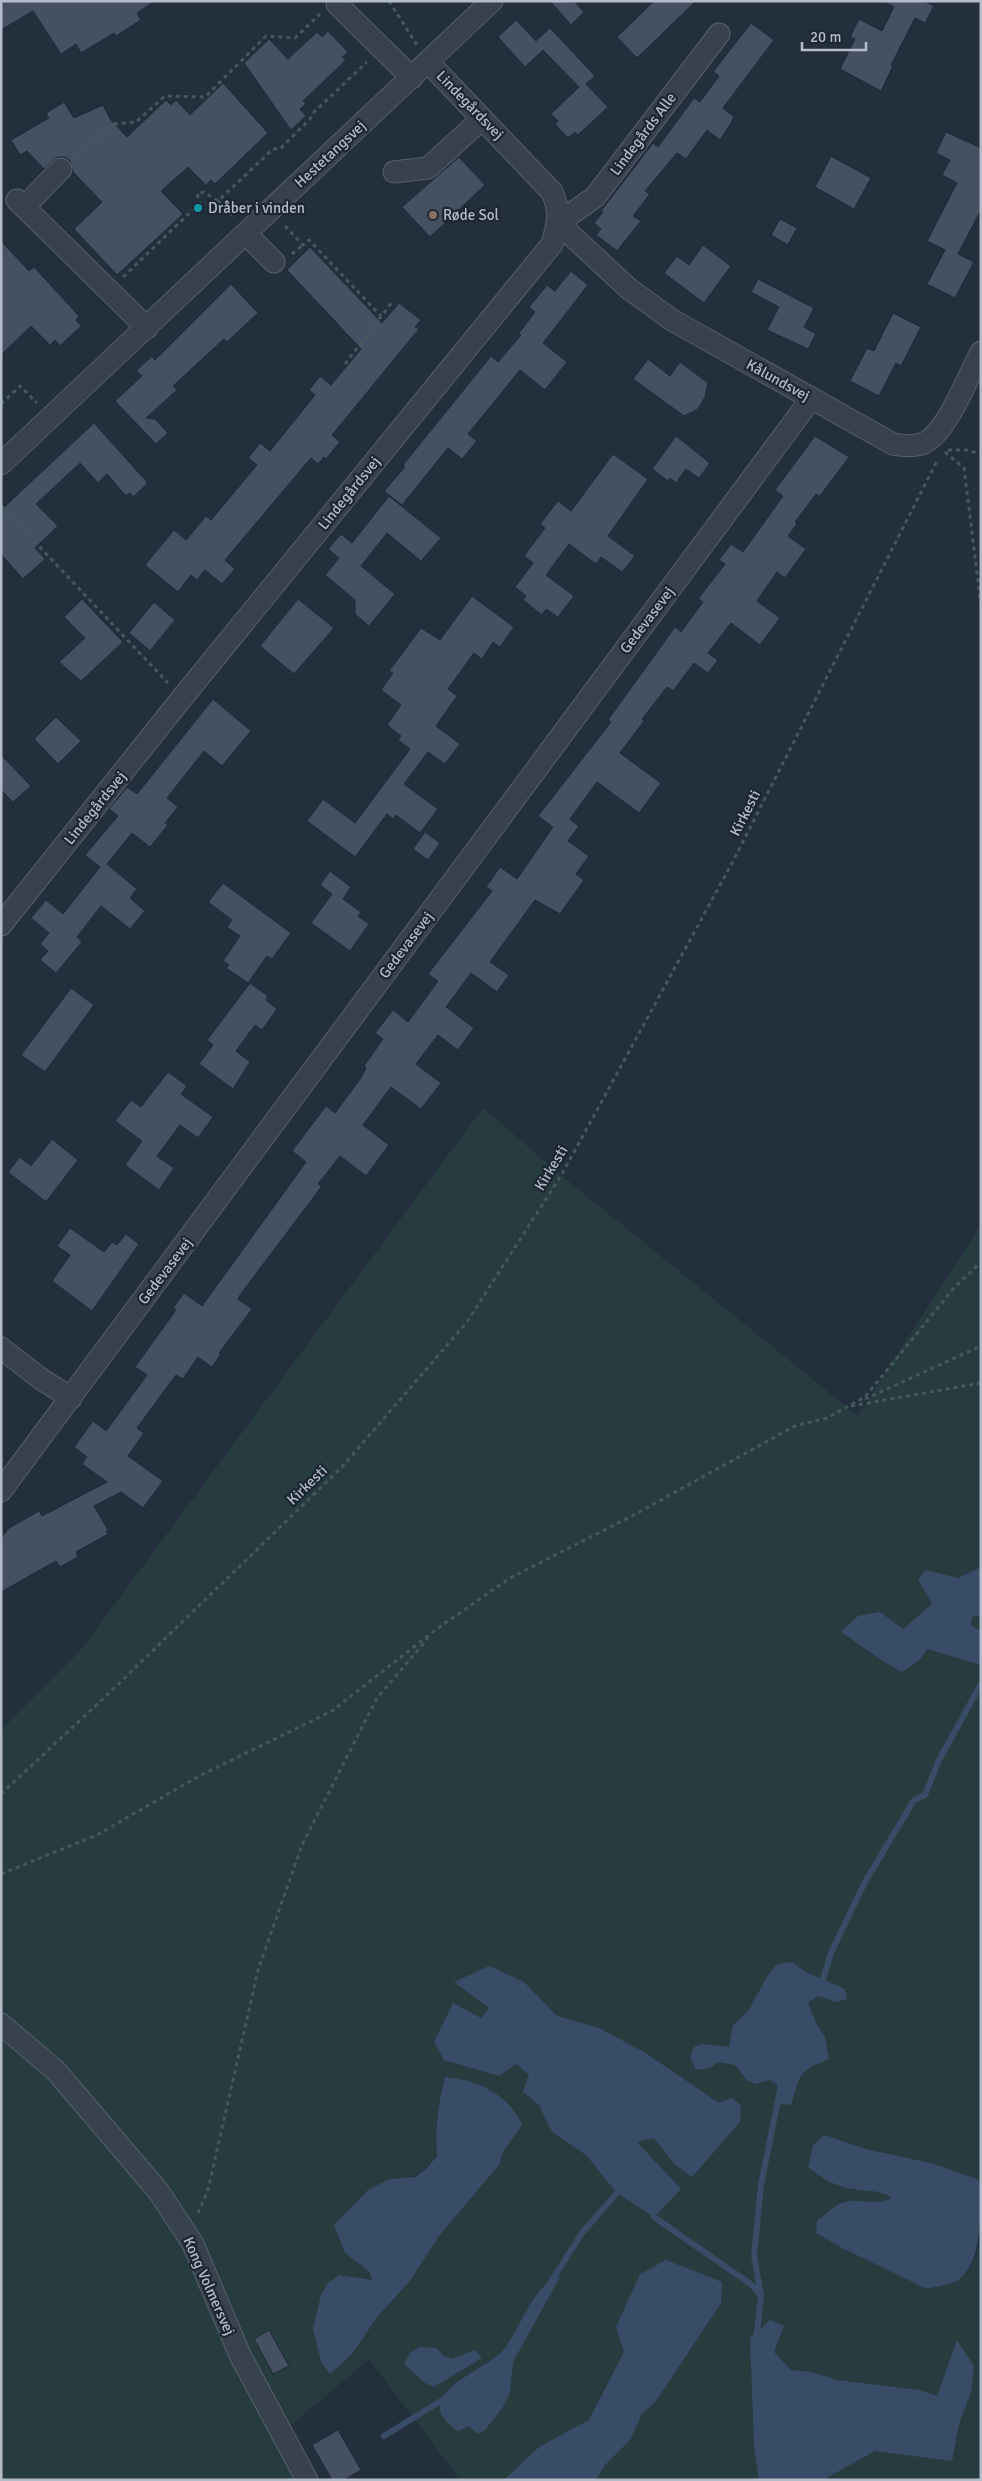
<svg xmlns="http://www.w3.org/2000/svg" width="982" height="2481" font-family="Signika,sans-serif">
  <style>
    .green { fill: #263c3f; fill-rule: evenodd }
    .water { fill: #394c67 }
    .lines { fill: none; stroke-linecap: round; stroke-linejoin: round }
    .stream { stroke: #394c67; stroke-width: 6 }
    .building { fill: #455162; stroke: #1f2835 }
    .minor-casing { stroke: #565f6c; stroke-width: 23 }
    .path { stroke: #44595c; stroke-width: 3; stroke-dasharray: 4 4; stroke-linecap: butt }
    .minor { stroke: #38414e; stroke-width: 21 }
    .culture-dot { fill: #0f9aa8; stroke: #1d2633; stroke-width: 2 }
    .education-dot { fill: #8d6e63; stroke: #1d2633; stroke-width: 2 }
    .labels { text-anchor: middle; stroke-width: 4.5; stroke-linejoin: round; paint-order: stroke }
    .street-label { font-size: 15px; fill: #b4bcc9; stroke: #1d2633 }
    .poi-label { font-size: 15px; fill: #b4bcc9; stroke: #1d2633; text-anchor: start }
  </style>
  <rect width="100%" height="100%" fill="#242f3e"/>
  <path class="green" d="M483,1108L568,1181L858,1416L981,1224V1567L958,1578L918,1579L932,1604L903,1629L841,1632L884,1662L902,1672L921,1659L927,1649L981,1665V2185L977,2179L931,2163L866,2149L825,2135L854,2189L881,2191L892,2198C878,2206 860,2198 844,2202C834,2205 825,2215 817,2221L816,2233L842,2248L927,2289C963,2279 967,2279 981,2244V2480H460L369,2359L275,2439L300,2480H1V1730L79,1652ZM445,2077L517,2133L503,2152L499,2165L439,2236L410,2281L378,2316L352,2354L321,2362L313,2329L372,2281L371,2272L390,2179C415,2177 421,2176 437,2155C435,2128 438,2104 445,2077Z
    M981,1616V1631L971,1625L972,1617Z"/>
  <path class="water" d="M981,1567V1616L972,1617L971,1625L981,1631V1665L927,1649L921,1659L902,1672L884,1662L841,1632L858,1616L880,1612L903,1629L932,1604L918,1579L926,1570L958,1578Z
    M792,1962L806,1972L845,1989L847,1999L837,2002L818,1996L808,2003L816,2023L825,2037L829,2059C797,2072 801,2073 791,2105L777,2103V2084L769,2080L755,2084L747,2080L735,2065L718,2062L710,2068L696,2070L690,2057L694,2047L702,2044L729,2047L733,2025L748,2011L768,1975L777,1964Z
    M489,1966L524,1982L557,2016L599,2028L644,2052L719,2103L732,2098L741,2105L740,2122L692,2177L674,2164L654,2138L637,2142L681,2189L654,2217L617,2193L586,2155L551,2131L539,2105L523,2092L529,2075L516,2064L499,2076L444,2060L434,2042L453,2003L481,2018L489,2008L454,1982Z
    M445,2077C476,2079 510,2095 522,2125L503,2152L499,2165L439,2236L410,2281L378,2316L352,2354L330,2374L321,2362L313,2329L321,2295L328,2283L339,2275L372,2280L370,2272L345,2253L334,2225L369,2189L390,2179L415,2177L426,2169L437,2156C435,2128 438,2104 445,2077Z
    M825,2135L866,2149L931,2163L977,2179L981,2185C981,2213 982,2265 958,2280C949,2285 937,2286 927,2289L842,2248L816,2233L817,2221C825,2215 834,2205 844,2202C860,2198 878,2206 892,2198C879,2189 868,2192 854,2189C836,2187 821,2178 808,2167L813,2145Z
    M666,2260L722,2282L721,2303L656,2401L642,2414L630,2440L605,2465L596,2480H504L539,2447L589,2420L624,2352L616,2327L640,2274Z
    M560,2277L513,2362L510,2393L503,2407L485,2430L478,2434L469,2426L458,2431C403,2394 487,2372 505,2348C521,2327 534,2283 560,2277Z
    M770,2320L784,2326L774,2352L791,2370L811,2372L837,2380L919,2390L937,2396L957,2340L974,2366L971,2392L959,2424L952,2461L875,2451L823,2480H759L754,2445L750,2338Z
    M419,2347L436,2348L444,2356L451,2359L475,2350L482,2358L434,2387L425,2383L404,2364L410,2353Z"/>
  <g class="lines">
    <path class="stream" d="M817,1985L823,1979L831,1953L865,1882L914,1800L925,1795L939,1760L981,1684
      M654,2217L752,2285L761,2296L756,2341
      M549,2285L582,2233L617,2193
      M761,2296L754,2255L761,2185L779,2095
      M384,2436L449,2396"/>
  </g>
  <path class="building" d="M1,1H155L137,13L141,20L116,36L114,33L81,53L76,44L61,54L33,11L1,30Z
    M550,1H574L584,12L571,25Z
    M654,1H696L637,58L617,37Z
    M882,1H924L934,6L925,23L915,18L891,65L893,66L881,91L840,69L855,39L850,37L859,19L882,31L894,7Z
    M516,20L536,41L550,28L595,76L586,84L608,107L578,135L575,132L568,138L555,124L558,121L551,114L579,87L543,50L525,67L498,37Z
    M751,23L774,40L723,108L734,117L730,125L720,140L707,130L686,159L677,153L645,191L650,194L633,216L641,221L617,251L596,235L601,229L594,223L603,212L601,211L653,143L658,147L694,98L700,102L719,76L713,72Z
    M328,31L348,52L342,57L346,60L303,101L306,104L300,109L306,116L291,130L244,63L269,39L288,59L317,32L322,37Z
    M223,83L268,133L215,184L211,180L206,185L188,167L161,191L183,214L117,275L74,229L102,202L73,172L70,160L65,157H57L44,169L27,151L20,155L11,140L49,118L46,113L64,102L74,118L103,105L110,119L127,137L166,100L171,105L176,100L190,115Z
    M946,132L981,148V210L958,254L974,262L955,298L927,284L945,250L927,241L957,183L942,175L950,160L936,153Z
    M831,156L871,178L854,209L815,187Z
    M459,157L485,185L430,237L402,207Z
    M780,219L797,228L788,245L771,235Z
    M1,241L29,271L34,267L79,316L76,320L81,326L60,346L55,340L50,345L31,326L1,355Z
    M703,245L731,266L704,303L664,273L677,256L689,265Z
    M310,247L382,323L399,303L421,320L415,327L419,329L332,435L340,442L326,459L324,457L318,464L311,458L225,560L235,569L222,584L205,570L197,580L191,575L178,592L145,565L174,530L186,540L206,516L211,520L257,465L248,458L260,443L270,451L315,395L309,390L320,376L331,385L361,349L287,270Z
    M571,271L588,285L543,343L567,362L545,390L520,370L468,434L477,441L462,459L448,448L402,505L384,491L405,467L403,465L491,356L498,362L521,335L519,333L535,312L529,307L547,285L555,291Z
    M758,279L814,308L804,327L816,334L808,349L767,330L779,307L751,292Z
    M231,284L258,313L227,342L224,339L173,386L177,390L146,418L155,419L168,433L156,444L115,401L142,376L136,371L152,356L155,360Z
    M893,313L921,327L901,366L896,363L879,396L850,381L867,348L874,351Z
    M648,359L670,376L680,362L708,383L705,397L698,409L684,416L633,379Z
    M94,423L147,482L146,485L133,497L130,493L126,496L107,474L98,483L80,463L36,504L58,526L35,548L45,559L23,579L1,554V510Z
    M676,436L710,463L699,478L686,469L676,483L670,478L668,481L652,469Z
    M815,436L849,457L820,496L816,494L795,522L797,524L788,536L806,549L785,578L777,572L757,601L780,618L760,645L731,623L708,653L718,660L708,673L694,663L673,691L667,687L642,719L644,721L620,753L661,783L639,813L597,782L570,819L579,826L568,841L589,856L576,874L584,880L560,914L535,900L490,962L509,975L497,992L471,973L446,1007L474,1028L458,1050L438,1035L416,1064L441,1083L421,1109L391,1087L363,1125L389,1145L366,1176L340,1156L318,1184L322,1186L240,1295L238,1299L252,1309L219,1353L221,1354L212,1367L198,1357L183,1379L176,1375L137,1428L144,1433L128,1456L163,1481L143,1508L121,1492L94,1506L108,1530L106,1531L108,1534L76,1552L78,1557L60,1567L56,1561L1,1592V1538L9,1528L39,1511L42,1516L107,1482L82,1464L87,1457L74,1447L93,1421L106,1431L147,1375L135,1367L176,1310L173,1308L184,1293L202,1306L306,1162L292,1151L326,1106L335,1113L361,1078L366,1068L364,1066L383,1039L375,1033L393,1010L408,1022L438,981L428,974L492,891L486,887L500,867L517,879L553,827L538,816L611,722L608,720L675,627L681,632L703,602L698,599L725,564L719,560L731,544L743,552L783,496L775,490Z
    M613,454L648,479L608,536L635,556L622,572L601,557L596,564L569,544L546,575L574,596L558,617L546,609L542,615L523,600L526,596L515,587L533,563L524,556L545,528L540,524L558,501L571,511Z
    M389,496L441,538L421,561L387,533L361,566L395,594L369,626L355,614V600L325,575L339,558L328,549L341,534L352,543Z
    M472,596L514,627L500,647L493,642L482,659L474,653L448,689L457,696L436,726L460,744L445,764L428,752L404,784L438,809L420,833L396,815L393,819L387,814L355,857L307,821L323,799L355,823L410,749L398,740L401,736L387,725L401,705L381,690L393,673L389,671L421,628L440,640Z
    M82,599L123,642L81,681L59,662L85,638L64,617Z
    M298,599L334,628L294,674L260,646Z
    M154,602L175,620L150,651L129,633Z
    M213,699L251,731L222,766L204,751L167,798L178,807L165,823L168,825L150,847L132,833L107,864L137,889L130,898L145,911L130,929L101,906L77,937L82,942L56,973L40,960L48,951L40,944L49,933L31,918L46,900L63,914L100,867L85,855L118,816L109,809L127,787L137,794Z
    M56,717L81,741L58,764L34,739Z
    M1,755L31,786L13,802L1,790Z
    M425,832L440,843L428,860L413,849Z
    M330,871L351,887L343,899L361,912L358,916L369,924L350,951L311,923L332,894L320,885Z
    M223,883L291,933L272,959L267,956L248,983L226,968L229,965L223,961L240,936L227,927L232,920L208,902Z
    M250,983L268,996L266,1000L277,1009L262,1030L255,1025L236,1051L250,1062L233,1089L199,1064L213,1045L207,1040Z
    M71,988L94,1005L45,1072L21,1055Z
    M168,1072L187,1086L181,1094L213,1117L198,1138L180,1125L157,1156L174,1168L159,1190L125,1165L142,1141L115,1121L131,1100L141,1107Z
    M52,1139L78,1160L46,1202L8,1172L20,1157L31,1166Z
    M70,1228L104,1252L112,1242L117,1245L126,1234L139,1244L92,1311L52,1281L70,1255L57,1246Z
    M269,2330L289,2366L273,2374L254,2339Z
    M338,2430L361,2470L344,2480H332L312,2445Z"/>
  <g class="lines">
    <defs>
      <path id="minor" d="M337,4L412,78
        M719,34L595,197L558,223L628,288L672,320L893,444C903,446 914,447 924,443C948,431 968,376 981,352
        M394,172L428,168L482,119
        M17,200L147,328
        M24,207L61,169
        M246,234L274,262
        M1,464L492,1
        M1,925L182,698L552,244C558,222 561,213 552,192L428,62
        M1,1348L41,1379L71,1398
        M1,1491L811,399
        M1,2024L56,2071L159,2192L193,2244L240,2355L307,2480"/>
    </defs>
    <use href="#minor" class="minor-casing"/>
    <path class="path" d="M389,1L417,45
      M77,155L114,124L136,122L165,96L205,97L266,36L295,38L320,14
      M218,201L234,217
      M285,226L303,245L309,240L381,316
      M292,254L303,245
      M123,277L200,203L197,194L204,192L218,201L273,149H280L310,119L314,112L367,62
      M345,364L392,302
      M1,404L20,386L37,403
      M948,450H966L981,454
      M945,452L964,468L981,605
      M1,506L168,683
      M865,1399L981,1346
      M851,1406L981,1383
      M1,1794L105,1697L342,1467L467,1322L562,1174L731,865L937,461
      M1,1874L97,1835L199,1776L332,1711L434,1631L510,1578L630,1517L795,1426L827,1418L865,1397L954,1288L981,1262
      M198,2213L208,2190L258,1970L302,1845L377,1698L429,1637"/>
    <use href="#minor" class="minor"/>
  </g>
  <circle class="culture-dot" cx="198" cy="208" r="5"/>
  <circle class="education-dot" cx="433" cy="215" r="5"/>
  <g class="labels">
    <g class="street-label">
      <text transform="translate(470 105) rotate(46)" y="5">Lindegårdsvej</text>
      <text transform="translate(643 134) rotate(-53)" y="5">Lindegårds Alle</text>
      <text transform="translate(330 154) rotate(-43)" y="5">Hestetangsvej</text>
      <text transform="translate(778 380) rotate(29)" y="5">Kålundsvej</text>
      <text transform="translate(349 493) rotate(-51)" y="5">Lindegårdsvej</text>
      <text transform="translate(647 620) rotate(-53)" y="5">Gedevasevej</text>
      <text transform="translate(95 808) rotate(-51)" y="5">Lindegårdsvej</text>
      <text transform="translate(745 813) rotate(-63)" y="5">Kirkesti</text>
      <text transform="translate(406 945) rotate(-53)" y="5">Gedevasevej</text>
      <text transform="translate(551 1168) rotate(-59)" y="5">Kirkesti</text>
      <text transform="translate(165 1271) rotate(-53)" y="5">Gedevasevej</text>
      <text transform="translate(307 1485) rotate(-44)" y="5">Kirkesti</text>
      <text transform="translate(209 2286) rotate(66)" y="5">Kong Volmersvej</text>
    </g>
    <g class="poi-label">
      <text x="208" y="213">Dråber i vinden</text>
      <text x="443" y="220">Røde Sol</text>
    </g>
  </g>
  <rect width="982" height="2481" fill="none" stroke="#b4bcc9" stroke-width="5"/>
  <path d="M802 42v8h64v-8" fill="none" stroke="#b4bcc9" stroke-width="2.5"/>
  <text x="810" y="42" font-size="15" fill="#b4bcc9" stroke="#1d2633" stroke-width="4" paint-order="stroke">20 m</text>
</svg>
